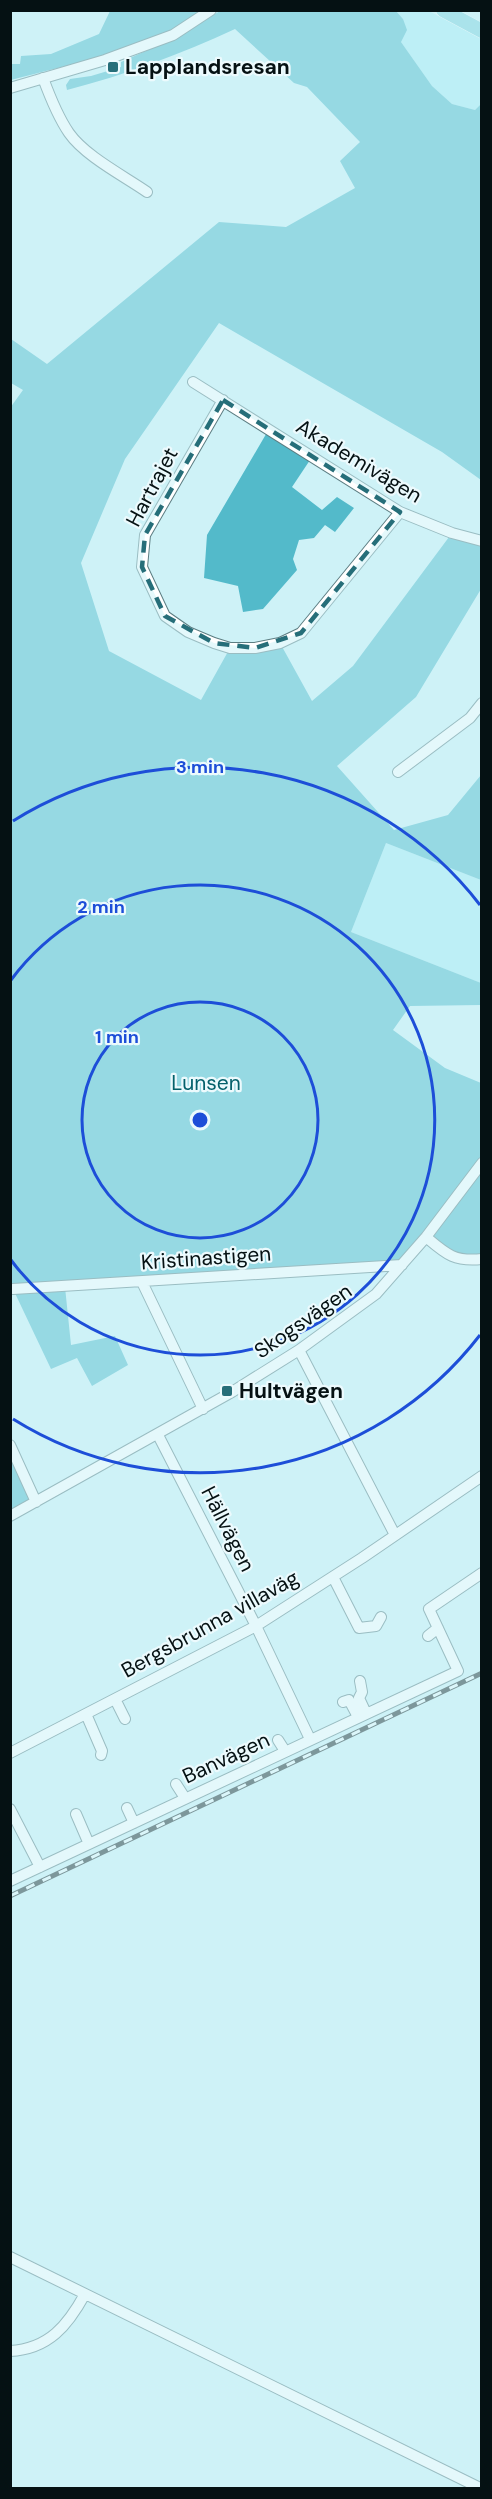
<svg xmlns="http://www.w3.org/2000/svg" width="492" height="2499" font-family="'DM Sans',sans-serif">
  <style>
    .green { fill: #a8eaf4 }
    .forest { fill: #53baca }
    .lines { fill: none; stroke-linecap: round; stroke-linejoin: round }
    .minor-casing { stroke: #5c7d82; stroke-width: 12 }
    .major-casing { stroke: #fff; stroke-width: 15 }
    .minor { stroke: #fff; stroke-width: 10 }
    .major { stroke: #7fd0dc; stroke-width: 14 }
    .rail-casing { stroke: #1b292b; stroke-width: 5 }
    .rail { stroke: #ecfafd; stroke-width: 3; stroke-dasharray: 9; stroke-linecap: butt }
    .marked { fill: none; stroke: #266e79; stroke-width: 4.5; stroke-dasharray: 12 8; stroke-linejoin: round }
    .ring { fill: none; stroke: #1d4ed8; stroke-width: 3 }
    .poi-dot { fill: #266e79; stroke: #ecfafd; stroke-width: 2 }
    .labels { text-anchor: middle; stroke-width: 4.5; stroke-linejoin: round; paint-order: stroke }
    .poi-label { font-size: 21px; font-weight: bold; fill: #051113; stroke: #ecfafd; text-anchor: start }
    .street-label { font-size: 21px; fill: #051113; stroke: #ecfafd }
    .park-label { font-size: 21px; fill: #04616c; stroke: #ecfafd }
    .centre { fill: #1d4ed8; stroke: #ecfafd; stroke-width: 3 }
    .ring-label { font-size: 18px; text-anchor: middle; font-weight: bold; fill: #1d4ed8; stroke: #ecfafd; stroke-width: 4.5; stroke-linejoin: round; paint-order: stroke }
  </style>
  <rect width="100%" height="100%" fill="#cef2f7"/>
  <path class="green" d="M396,11H429L481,39V104L475,110L452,104L432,86L401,42L403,19Z
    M386,843L481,880V983L351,932Z"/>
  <path class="forest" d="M110,11H202C152,48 71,64 11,80L10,64H20L21,56L51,54L99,34Z
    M220,11H396L403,19L407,30L401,42L432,86L452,104L475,110L481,104V480L442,452L219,323L125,459L81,563L109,651L201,700L230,648L280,643L312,701L353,666L452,533L481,541V589L416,697L337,766L394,830L448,815L481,775V880L386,843L351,932L481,983V1005L410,1006L393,1030L445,1068L481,1083V1259L464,1260L426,1237L402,1265L65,1287L71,1345L115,1336L128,1365L92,1386L77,1358L51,1369L13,1289H11L10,408L23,390L11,383V339L47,364L219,222L286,227L355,188L340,161L360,142L307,87L294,83L235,29C181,54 125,75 67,90L66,85L70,79L91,76L121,67V62L175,38Z
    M269,429L312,457L292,487L322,510L337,497L354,508L335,532L325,525L314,538L299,540L293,559L297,570L263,609L243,612L238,586L204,578L207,535Z
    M10,1445L36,1502L10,1516Z"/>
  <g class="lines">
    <defs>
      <path id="minor" d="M43,78C50,97 58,117 69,133C85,156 124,176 147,192
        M10,88L105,60L173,35L211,10
        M193,382L400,512L452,533L482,541
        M223,400L145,535L142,567L165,616L188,632L214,643L230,648H255L280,643L301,633L400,512
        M398,772L470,718L482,703
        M426,1237C446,1254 454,1262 482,1259
        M142,1282L203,1409
        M13,1289L402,1265
        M299,1350L395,1535
        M158,1435L256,1626L310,1739
        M10,1445L36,1502
        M10,1516L232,1392L299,1350L376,1294L426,1237L482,1163
        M333,1577L359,1628L376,1626L381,1617
        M428,1636L438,1628
        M360,1681L362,1692L359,1698L366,1713
        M115,1699L125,1719
        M343,1702L349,1700L358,1717
        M86,1714L102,1751L101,1755
        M278,1740L285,1751
        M10,1753L256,1626L362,1558L482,1476
        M176,1784L185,1798
        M127,1808L134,1823
        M10,1809L40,1867
        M76,1814L89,1844
        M10,1881L458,1671L429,1609L482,1573
        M10,2257L480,2488
        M10,2351C49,2349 68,2325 85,2294"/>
      <path id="major" d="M443,10L482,31"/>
    </defs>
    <use href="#minor" class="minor-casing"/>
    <use href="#major" class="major-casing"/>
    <use href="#minor" class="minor"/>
    <use href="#major" class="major"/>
    <defs>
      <path id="rail" d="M10,1896L482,1673"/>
    </defs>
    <use href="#rail" class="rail-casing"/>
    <use href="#rail" class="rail"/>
  </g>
  <path d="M0 0H492V2499H0ZM223,400L400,512L301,633L255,648L214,643L165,616L142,567L145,535Z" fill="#cef2f7" fill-opacity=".55" fill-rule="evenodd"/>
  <path class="marked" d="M223,400L400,512L301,633L255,648L214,643L165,616L142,567L145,535Z"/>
  <g class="ring">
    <circle cx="200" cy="1120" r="118"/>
    <path d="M11 980A235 235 0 1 1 11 1260"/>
    <path d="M480 1335A353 353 0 0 1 13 1419M13 821A353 353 0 0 1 480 905"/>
  </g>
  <g class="poi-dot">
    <rect x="107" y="61" width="12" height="12" rx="3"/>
    <rect x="221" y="1385" width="12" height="12" rx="3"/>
  </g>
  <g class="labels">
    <g class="poi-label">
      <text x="125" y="74">Lapplandsresan</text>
      <text x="239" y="1398">Hultvägen</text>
    </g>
    <g class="street-label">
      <text transform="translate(359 461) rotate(31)" y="7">Akademivägen</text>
      <text transform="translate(152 487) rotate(-62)" y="7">Hartrajet</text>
      <text transform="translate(206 1258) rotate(-4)" y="7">Kristinastigen</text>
      <text transform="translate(303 1321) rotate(-35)" y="7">Skogsvägen</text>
      <text transform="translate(228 1529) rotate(63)" y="7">Hällvägen</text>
      <text transform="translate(210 1624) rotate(-29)" y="7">Bergsbrunna villaväg</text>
      <text transform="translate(226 1758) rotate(-25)" y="7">Banvägen</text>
    </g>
    <g class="park-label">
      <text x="206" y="1090">Lunsen</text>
    </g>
  </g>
  <circle cx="200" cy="1120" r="9" class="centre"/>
  <g class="ring-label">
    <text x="200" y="773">3 min</text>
    <text x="101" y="913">2 min</text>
    <text x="117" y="1043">1 min</text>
  </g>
  <rect width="492" height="2499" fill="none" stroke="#051113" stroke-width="24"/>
</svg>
